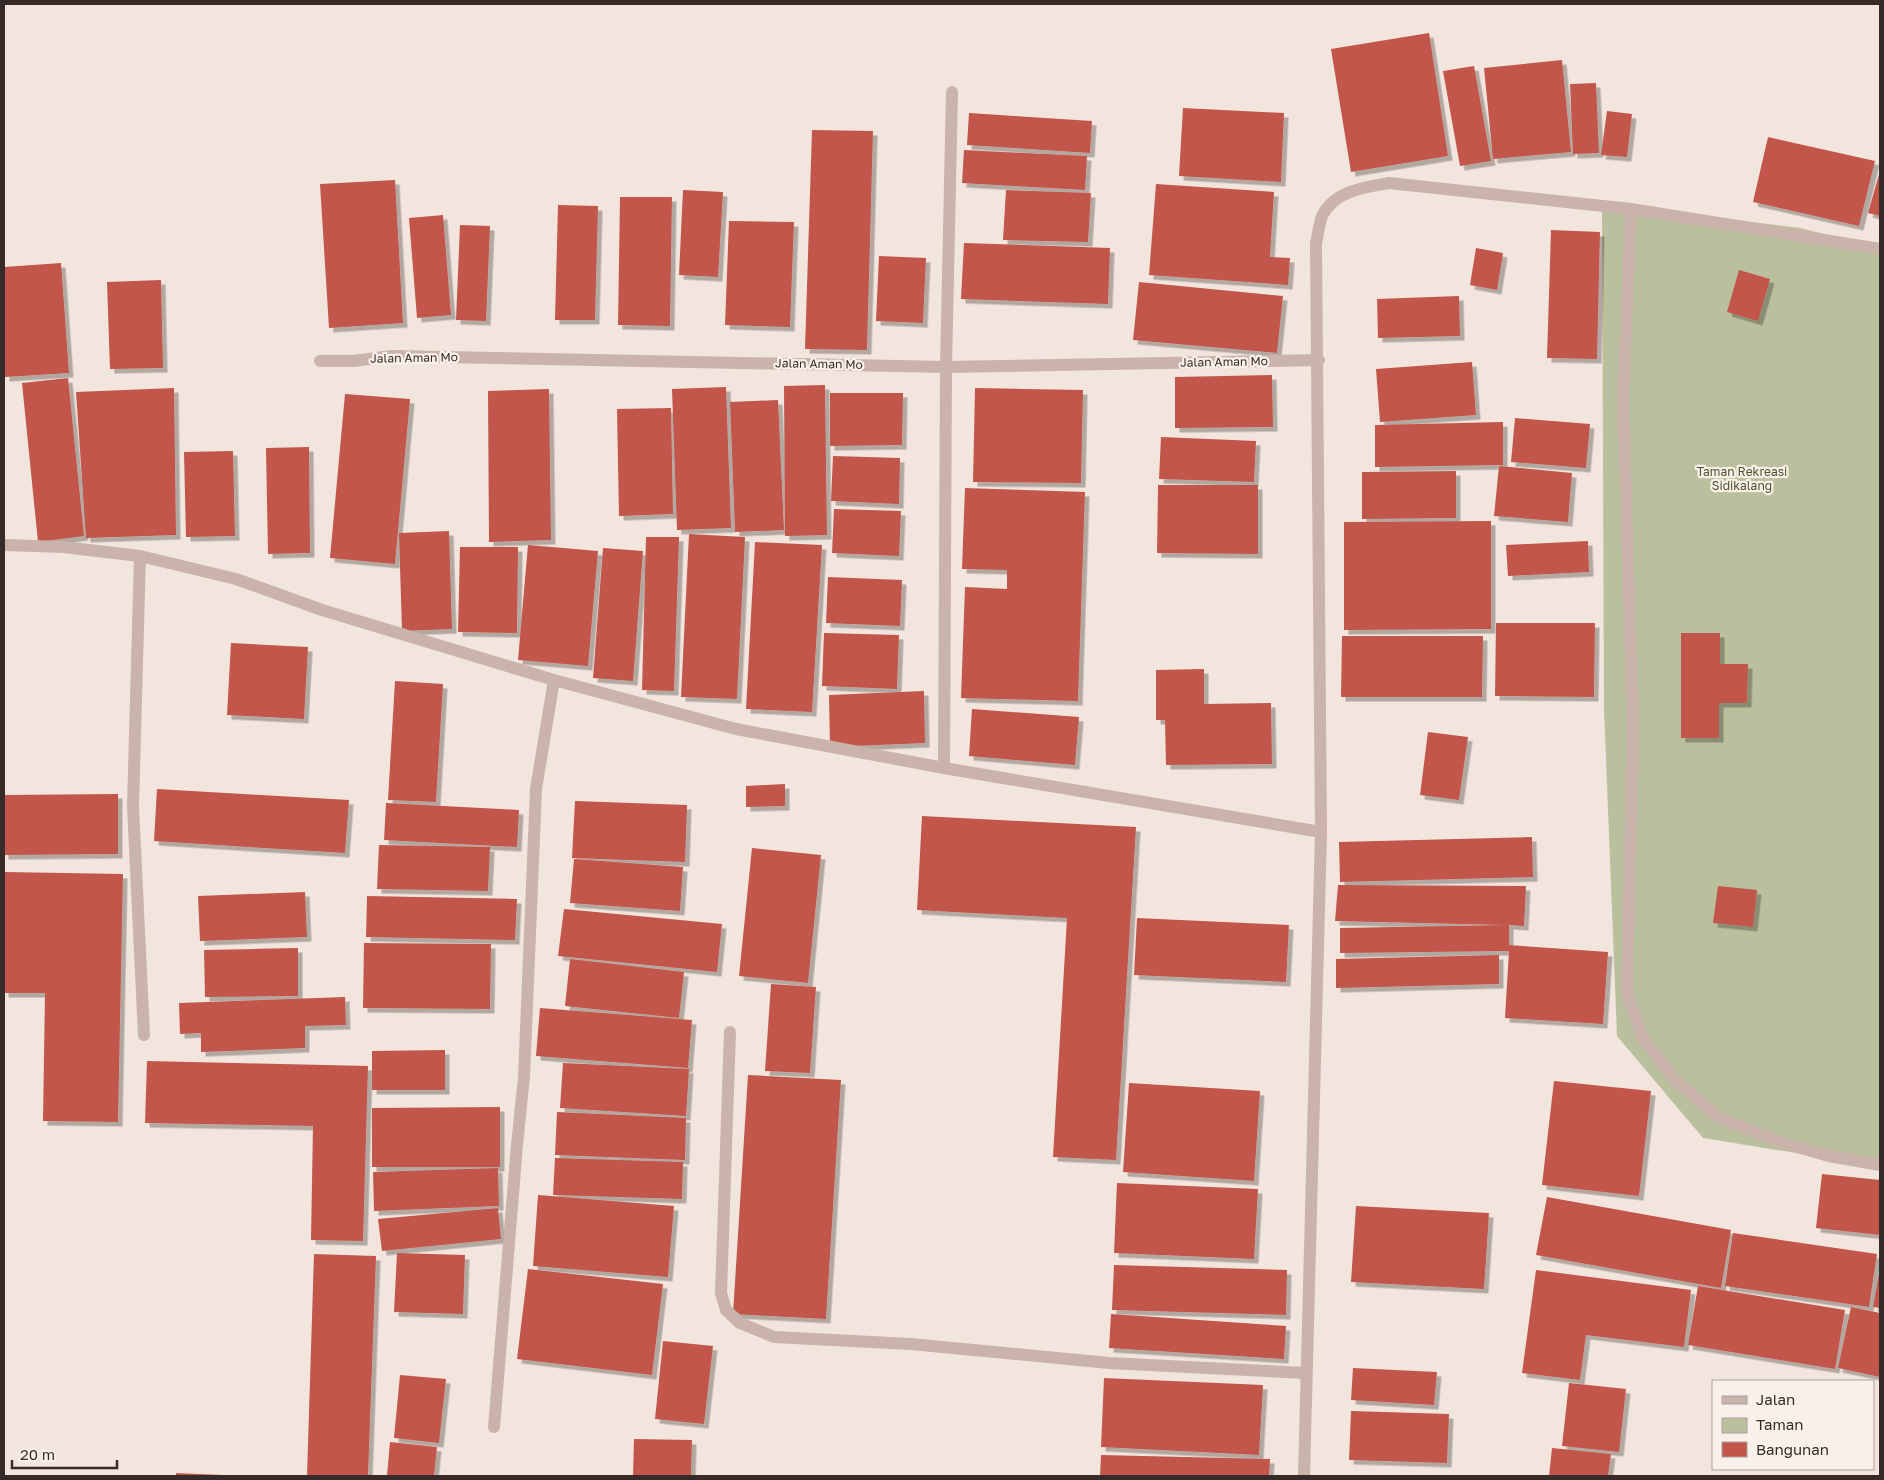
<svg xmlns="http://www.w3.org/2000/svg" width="1884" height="1480" font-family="'Golos Text',sans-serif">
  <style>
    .green { fill: #bac09e }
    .building { fill: #c2564b; filter: url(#shadow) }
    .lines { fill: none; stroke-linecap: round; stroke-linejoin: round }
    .lane { stroke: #c9b3aa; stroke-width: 12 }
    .street { stroke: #c9b3aa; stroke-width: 12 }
    .labels { text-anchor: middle; stroke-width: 4.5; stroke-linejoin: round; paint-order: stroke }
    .street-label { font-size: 12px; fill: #372b29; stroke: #f9f0ea }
    .park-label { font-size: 12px; fill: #4c542e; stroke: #f9f0ea }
  </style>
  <defs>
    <filter id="shadow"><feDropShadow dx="4.5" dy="4.5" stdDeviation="0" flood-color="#0004"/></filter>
  </defs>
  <rect width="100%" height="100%" fill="#f2e5dd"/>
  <path class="green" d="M1602,203L1800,228L1880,248V1162L1864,1164L1703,1138L1617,1036L1604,709Z"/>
  <path class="building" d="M1429,33L1448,156L1351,172L1331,49Z
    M1562,60L1571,152L1493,159L1484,68Z
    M1474,66L1491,161L1460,166L1443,71Z
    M1596,83L1599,153L1573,154L1570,84Z
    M1183,108L1284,113L1281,182L1179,176Z
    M1607,111L1632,114L1627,157L1601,155Z
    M969,113L1092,121L1090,153L967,145Z
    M812,130L873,131L867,350L805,349Z
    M1768,137L1875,161L1859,226L1753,202Z
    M964,150L1087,156L1085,190L962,183Z
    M1880,171V216L1868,213Z
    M395,180L403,323L329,328L320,184Z
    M1156,184L1274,192L1270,257L1290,258L1288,285L1149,275Z
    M683,190L723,192L718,277L679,275Z
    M1006,190L1091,193L1088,242L1003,240Z
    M620,197H672L670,326L618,325Z
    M558,205L598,206L595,320H555Z
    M443,215L451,315L417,318L409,218Z
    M729,221L794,222L790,327L725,325Z
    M460,225L490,226L486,321L456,320Z
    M1551,230L1600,232L1597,359L1547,358Z
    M964,243L1110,248L1108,304L961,299Z
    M1476,248L1503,253L1497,290L1470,285Z
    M879,256L926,258L923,323L876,321Z
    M61,263L69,373L5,377L4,267Z
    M1739,270L1770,279L1758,321L1727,312Z
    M161,280L163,368L110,369L107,282Z
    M1139,282L1283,296L1277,353L1133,340Z
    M1459,296L1460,336L1378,338L1377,299Z
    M1472,362L1476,415L1380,422L1376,369Z
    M1272,375L1273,427L1175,428V377Z
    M68,378L84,536L38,542L22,383Z
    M825,385L827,535L785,536L784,386Z
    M726,387L731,528L677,530L672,389Z
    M174,388L176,535L86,538L76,392Z
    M975,388L1083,390L1081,483L973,482Z
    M549,389L551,540L489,542L488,391Z
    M830,393H903L902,445L830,446Z
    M345,394L410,399L395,564L330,558Z
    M778,400L784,530L735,532L730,402Z
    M671,408L673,514L619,516L617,409Z
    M1515,418L1590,424L1586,468L1511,462Z
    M1503,422V465L1375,467V425Z
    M1161,437L1256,441L1254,482L1159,479Z
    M309,447L310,553L268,554L266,448Z
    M233,451L235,536L186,537L184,452Z
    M833,456L900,458L899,504L831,501Z
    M1499,466L1572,473L1568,522L1494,516Z
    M1456,471V518L1362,519V472Z
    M1158,485H1258V554L1157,553Z
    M965,488L1085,492L1078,701L961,698L965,587L1007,589V570L962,569Z
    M834,509L901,511L899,556L832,553Z
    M1491,521V629L1344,630V522Z
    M449,531L452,629L402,631L399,533Z
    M689,534L745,537L737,699L681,697Z
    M646,537H679L674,691L642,690Z
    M1588,541L1589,572L1508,576L1506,545Z
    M755,542L822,545L812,712L746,709Z
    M528,545L598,551L588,666L518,660Z
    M460,547H518L517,633L458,632Z
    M603,548L643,551L633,681L593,678Z
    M828,577L902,580L900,626L826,623Z
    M1496,623H1595L1594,697L1495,696Z
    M824,633L899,635L897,689L822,686Z
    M1681,633H1720V664H1748L1747,703H1719V738H1681Z
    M1342,636H1483L1482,697H1341Z
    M231,643L308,647L304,719L227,715Z
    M1204,669V704L1271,703L1272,764L1166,765L1165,720H1156V670Z
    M395,681L443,684L436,802L388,800Z
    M924,691L925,743L830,747L829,695Z
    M972,709L1079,717L1075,765L969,756Z
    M1428,732L1468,737L1459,800L1420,795Z
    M785,784V806L746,807V786Z
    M157,789L349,800L345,853L154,841Z
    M118,794V854L4,855V795Z
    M575,801L687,805L685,862L572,858Z
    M386,803L519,810L517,847L384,840Z
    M922,816L1136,827L1116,1160L1053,1157L1067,918L917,910Z
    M1532,837L1533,877L1340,882L1339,842Z
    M379,845L490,847L488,891L377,889Z
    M752,848L821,855L808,983L739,976Z
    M574,859L683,867L680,911L570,903Z
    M4,872L123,874L118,1122L43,1121L45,993H4Z
    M1338,885L1526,886L1524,926L1509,925V945L1608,952L1603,1024L1505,1018L1509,951L1340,953V928L1506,925L1335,921Z
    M1718,886L1757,890L1753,927L1713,923Z
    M305,892L307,937L200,941L198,896Z
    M367,896L517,899L515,940L366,937Z
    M564,909L722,924L717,972L558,956Z
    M1137,918L1289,925L1286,982L1134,975Z
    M364,943L491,944L490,1009L363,1008Z
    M298,948V996L205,997L204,950Z
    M1499,955V984L1336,988V959Z
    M570,959L684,972L679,1018L565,1006Z
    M771,984L816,987L810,1073L765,1071Z
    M345,997L346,1025L305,1026V1048L201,1052V1033L180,1034L179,1003Z
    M540,1008L692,1020L688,1068L536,1056Z
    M445,1050V1090H372V1051Z
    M147,1061L368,1066L363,1241L311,1240L313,1126L145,1123Z
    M563,1063L689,1069L686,1116L560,1108Z
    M748,1075L841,1080L826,1319L733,1314Z
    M1554,1081L1651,1091L1639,1196L1542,1185Z
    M1129,1083L1260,1091L1254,1181L1123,1172Z
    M500,1107V1167H372V1108Z
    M557,1112L686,1118L685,1160L555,1155Z
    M555,1158L683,1162L682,1199L553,1195Z
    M498,1168L499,1206L374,1211L373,1172Z
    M1822,1174L1880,1180V1235L1816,1228Z
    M1117,1183L1258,1189L1254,1259L1114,1253Z
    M538,1195L674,1206L668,1277L533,1266Z
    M1547,1197L1731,1230L1721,1288L1536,1255Z
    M1356,1206L1489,1213L1484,1289L1351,1282Z
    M498,1208L501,1239L382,1251L378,1219Z
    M1733,1233L1877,1254L1869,1307L1725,1286Z
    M397,1253L465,1255L463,1314L394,1312Z
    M314,1254L376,1256L368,1476H307Z
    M1114,1265L1287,1270L1286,1315L1112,1310Z
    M528,1269L663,1284L652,1375L517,1359Z
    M1536,1270L1691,1290L1684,1347L1586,1335L1580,1380L1522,1373Z
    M1879,1273H1880V1308L1873,1307Z
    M1698,1286L1845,1310L1835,1369L1688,1345Z
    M1851,1307L1880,1313V1377L1838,1368Z
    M1111,1314L1286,1326L1284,1359L1109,1348Z
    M663,1341L713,1346L704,1424L655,1419Z
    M1353,1368L1437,1372L1434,1405L1351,1400Z
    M400,1375L446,1379L439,1443L394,1438Z
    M1104,1378L1263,1385L1259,1455L1101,1447Z
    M1569,1383L1626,1389L1619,1452L1562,1446Z
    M1351,1411L1449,1414L1447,1463L1349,1460Z
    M634,1439L692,1440L691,1476H633Z
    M390,1442L437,1447L434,1476H387Z
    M1552,1448L1611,1454L1608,1476H1549Z
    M1101,1455L1270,1459L1269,1476H1100Z
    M176,1473L222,1475V1476H176Z"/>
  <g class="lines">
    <path class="lane" d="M1631,209L1623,400L1633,727L1627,993L1642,1037L1674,1079L1718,1117L1783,1143L1829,1156L1880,1165
      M140,556L133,806L144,1035
      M730,1032L721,1293L726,1310L740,1323L774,1337L911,1344L1109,1363L1306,1373"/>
    <path class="street" d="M320,361H353L392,356L946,367L1319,360
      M4,545L63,547L140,556L236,579L322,610L554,680L736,729L944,768L1321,832
      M944,768L946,367L952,92
      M494,1427L517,1145L524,1077L536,789L554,680
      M1304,1476L1321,832L1316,243C1318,235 1319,224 1322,216C1334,191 1365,187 1389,183L1631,209L1880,249"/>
  </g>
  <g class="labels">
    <g class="street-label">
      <text transform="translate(414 358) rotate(-1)" y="4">Jalan Aman Mo</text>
      <text transform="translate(1224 362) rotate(-1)" y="4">Jalan Aman Mo</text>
      <text transform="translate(819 364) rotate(1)" y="4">Jalan Aman Mo</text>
    </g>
    <g class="park-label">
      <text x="1742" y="476">Taman Rekreasi<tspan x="1742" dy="14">Sidikalang</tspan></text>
    </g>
  </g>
  <rect width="1884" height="1480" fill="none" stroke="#372b29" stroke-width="10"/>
  <rect x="1712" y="1380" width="162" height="90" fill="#f9f0ea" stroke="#aba19d"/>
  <rect x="1722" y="1396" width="25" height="8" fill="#c9b3aa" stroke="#aba19d"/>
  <text x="1756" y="1405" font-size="15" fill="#372b29">Jalan</text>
  <rect x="1722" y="1418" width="25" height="15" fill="#bac09e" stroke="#aba19d"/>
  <text x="1756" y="1430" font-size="15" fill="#372b29">Taman</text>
  <rect x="1722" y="1442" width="25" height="15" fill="#c2564b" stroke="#aba19d"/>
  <text x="1756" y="1455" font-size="15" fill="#372b29">Bangunan</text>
  <path d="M12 1460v8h105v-8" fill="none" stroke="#372b29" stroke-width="2.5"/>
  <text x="20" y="1460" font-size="15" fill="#372b29" stroke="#f9f0ea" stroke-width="4" paint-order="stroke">20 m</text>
</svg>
